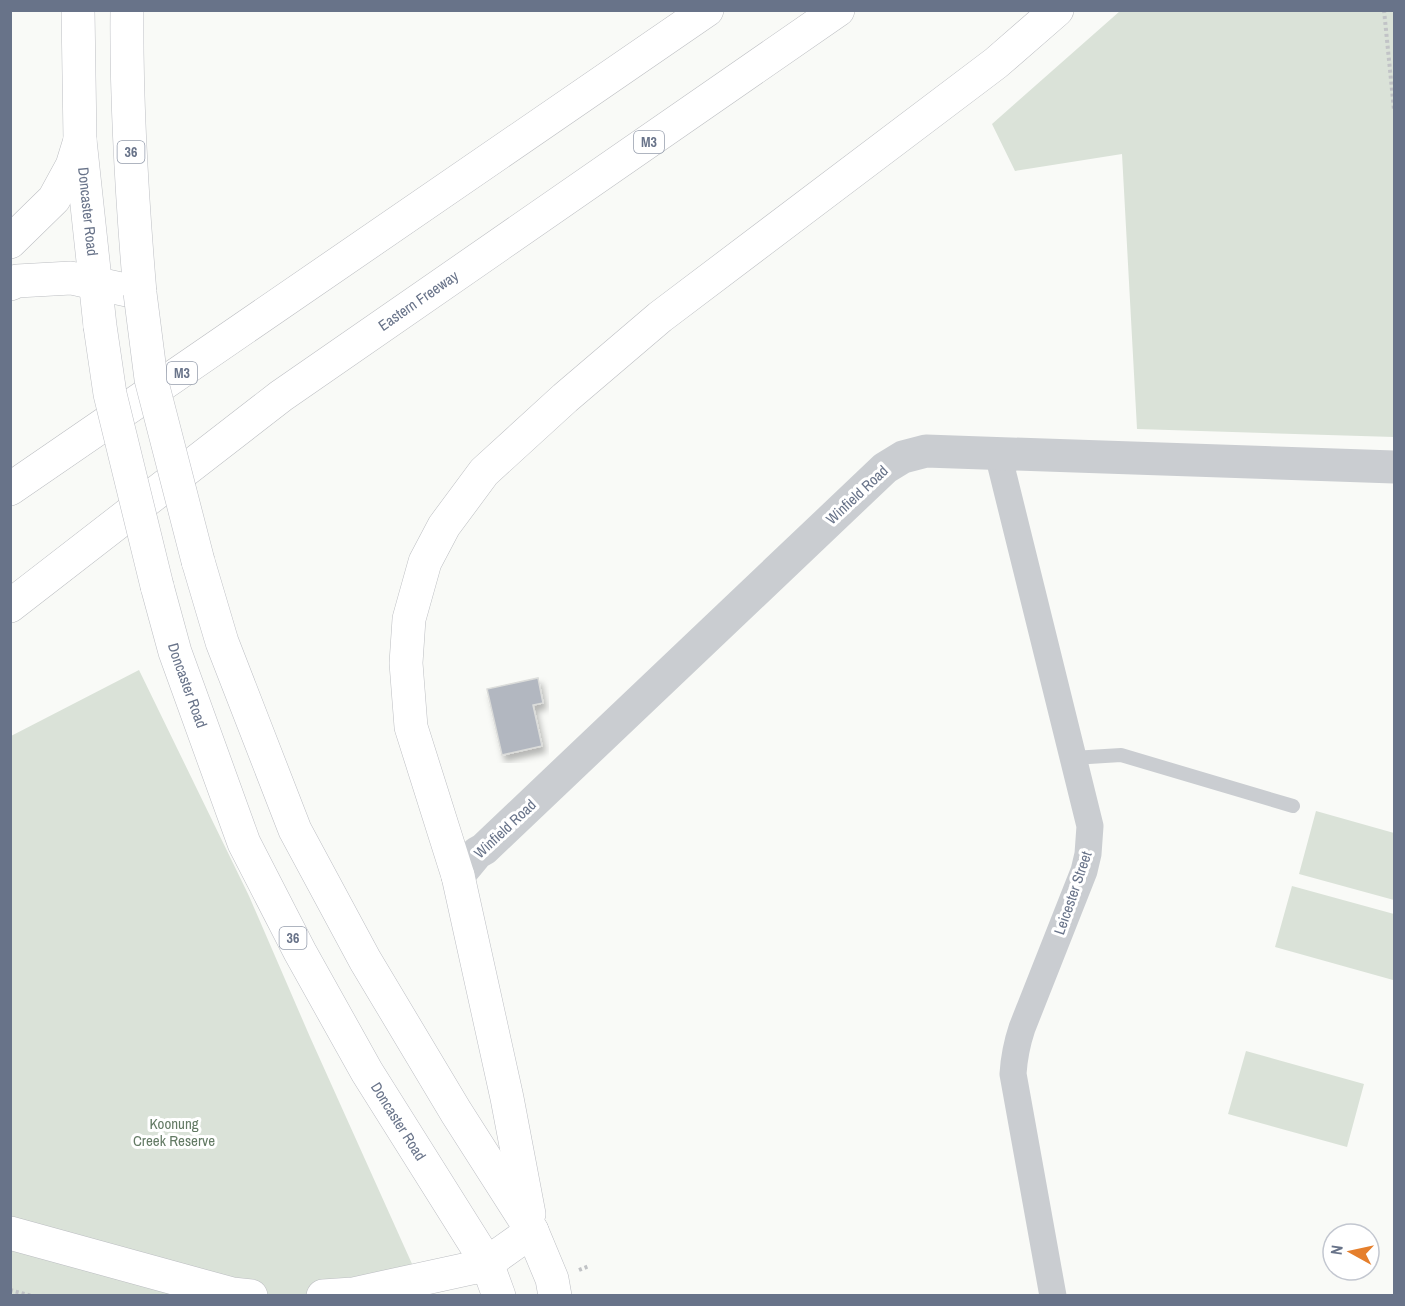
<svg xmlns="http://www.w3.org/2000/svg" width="1405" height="1306" font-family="'Archivo Narrow',sans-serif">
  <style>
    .green { fill: #dae2d8 }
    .building { fill: #b2b7c0; stroke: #dbdcda; stroke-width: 1.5; filter: url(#shadow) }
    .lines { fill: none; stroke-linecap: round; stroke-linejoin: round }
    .primary-casing { stroke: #bdbfc4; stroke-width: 34 }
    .motorway-casing { stroke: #bcbec2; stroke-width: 34 }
    .path { stroke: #c1c3c6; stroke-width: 4; stroke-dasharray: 3 3; stroke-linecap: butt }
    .service { stroke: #cacdd1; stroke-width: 14 }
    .minor { stroke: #cacdd1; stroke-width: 27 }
    .tertiary { stroke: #cacdd1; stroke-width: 33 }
    .primary { stroke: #fff; stroke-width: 33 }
    .motorway { stroke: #fff; stroke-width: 33 }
    .primary-bridge-casing { stroke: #bdbfc4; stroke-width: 34; stroke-linecap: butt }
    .primary-bridge { stroke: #fff; stroke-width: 33 }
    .labels { text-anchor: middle; stroke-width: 6; stroke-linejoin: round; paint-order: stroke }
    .shield { fill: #fff; stroke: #959dac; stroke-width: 1.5 }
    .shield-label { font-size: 14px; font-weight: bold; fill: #687389 }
    .street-label { font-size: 15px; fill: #687389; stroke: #fff }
    .park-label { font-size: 15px; fill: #637a64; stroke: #fff }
  </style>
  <defs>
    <filter id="shadow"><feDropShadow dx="3.5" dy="6" stdDeviation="3" flood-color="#0004"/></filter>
  </defs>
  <rect width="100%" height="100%" fill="#f9faf7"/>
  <path class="green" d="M1120,11H1394V437L1137,429L1122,154L1015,171L992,124Z
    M139,670L249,896L310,1037L426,1295L11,1296V736Z
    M1316,811L1394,833V900L1299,874Z
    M1292,886L1394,914L1393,980L1275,947Z
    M1246,1051L1364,1084L1347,1147L1228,1114Z"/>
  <path class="building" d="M538,678L543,703L533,705L542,746L502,755L487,689Z"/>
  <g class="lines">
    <defs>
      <g id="primary">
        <path id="s1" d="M78,10L80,140L100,326"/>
        <path d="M127,10C126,105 132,199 140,293"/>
        <path d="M198,561L222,642L295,830L365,960L456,1112L532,1231L552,1279L555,1296"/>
        <path id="s2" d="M157,586L175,652L244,843L300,952L367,1072L487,1263L499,1296"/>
        <path d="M458,876L507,1098L529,1214"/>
        <path d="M487,1263L532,1231"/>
      </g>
      <g id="motorway">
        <path d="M10,242L54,199L72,166L80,140"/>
        <path d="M10,284L17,281L71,278L140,293"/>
        <path d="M10,489L707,10"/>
        <path id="s3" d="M10,606L281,396L838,10"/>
        <path d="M458,876L411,727L406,663L409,619L425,562L444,526L484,472L565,398L660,317L996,63L1057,10"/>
        <path d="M10,1233L232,1294L251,1296"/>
        <path d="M323,1296L353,1294L472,1268L487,1263"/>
      </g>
    </defs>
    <use href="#primary" class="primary-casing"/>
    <use href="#motorway" class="motorway-casing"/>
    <path class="path" d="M1384,10L1394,110
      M579,1270L589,1266
      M10,1290L32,1296"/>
    <path class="service" d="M1073,758L1121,755L1293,806"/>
    <path class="minor" d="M998,454L1090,826L1088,854L1084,871L1022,1028C1017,1043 1014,1058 1013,1074L1053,1296"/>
    <path class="tertiary" d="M458,876L477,853L484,849L885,468L903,457L926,451L1394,467"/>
    <use href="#primary" class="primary"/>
    <use href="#motorway" class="motorway"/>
    <defs>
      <path id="primary-bridge" d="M140,293L151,379L198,561
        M100,326L110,394L157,586"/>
    </defs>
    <use href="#primary-bridge" class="primary-bridge-casing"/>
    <use href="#primary-bridge" class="primary-bridge"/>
  </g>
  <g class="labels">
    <g class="shield">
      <rect x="634" y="131" width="30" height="22" rx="4.5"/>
      <rect x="117.5" y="141" width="27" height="22" rx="4.5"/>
      <rect x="167" y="362" width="30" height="22" rx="4.5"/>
      <rect x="279.5" y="927" width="27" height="22" rx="4.5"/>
    </g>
    <g class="shield-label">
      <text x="649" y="147">M3</text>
      <text x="131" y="157">36</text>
      <text x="182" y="378">M3</text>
      <text x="293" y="943">36</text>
    </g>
    <g class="street-label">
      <text dy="5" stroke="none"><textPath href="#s1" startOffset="202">Doncaster Road</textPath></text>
      <text dy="5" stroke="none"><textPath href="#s3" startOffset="510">Eastern Freeway</textPath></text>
      <text transform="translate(857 495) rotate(-43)" y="5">Winfield Road</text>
      <text dy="5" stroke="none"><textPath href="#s2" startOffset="104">Doncaster Road</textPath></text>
      <text transform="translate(505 829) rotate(-43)" y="5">Winfield Road</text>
      <text transform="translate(1073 893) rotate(-71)" y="5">Leicester Street</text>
      <text dy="5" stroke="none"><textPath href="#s2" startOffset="590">Doncaster Road</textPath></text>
    </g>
    <g class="park-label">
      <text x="174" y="1129">Koonung<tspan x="174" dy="17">Creek Reserve</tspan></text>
    </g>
  </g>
  <rect width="1405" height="1306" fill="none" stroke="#687389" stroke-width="24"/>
  <g transform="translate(1351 1252) rotate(278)"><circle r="28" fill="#ffffff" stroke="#c3c7d0" stroke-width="1.5"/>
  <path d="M0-4.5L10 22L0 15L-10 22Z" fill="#e57f2c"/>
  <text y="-9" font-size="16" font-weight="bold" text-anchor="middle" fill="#687389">N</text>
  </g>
</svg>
